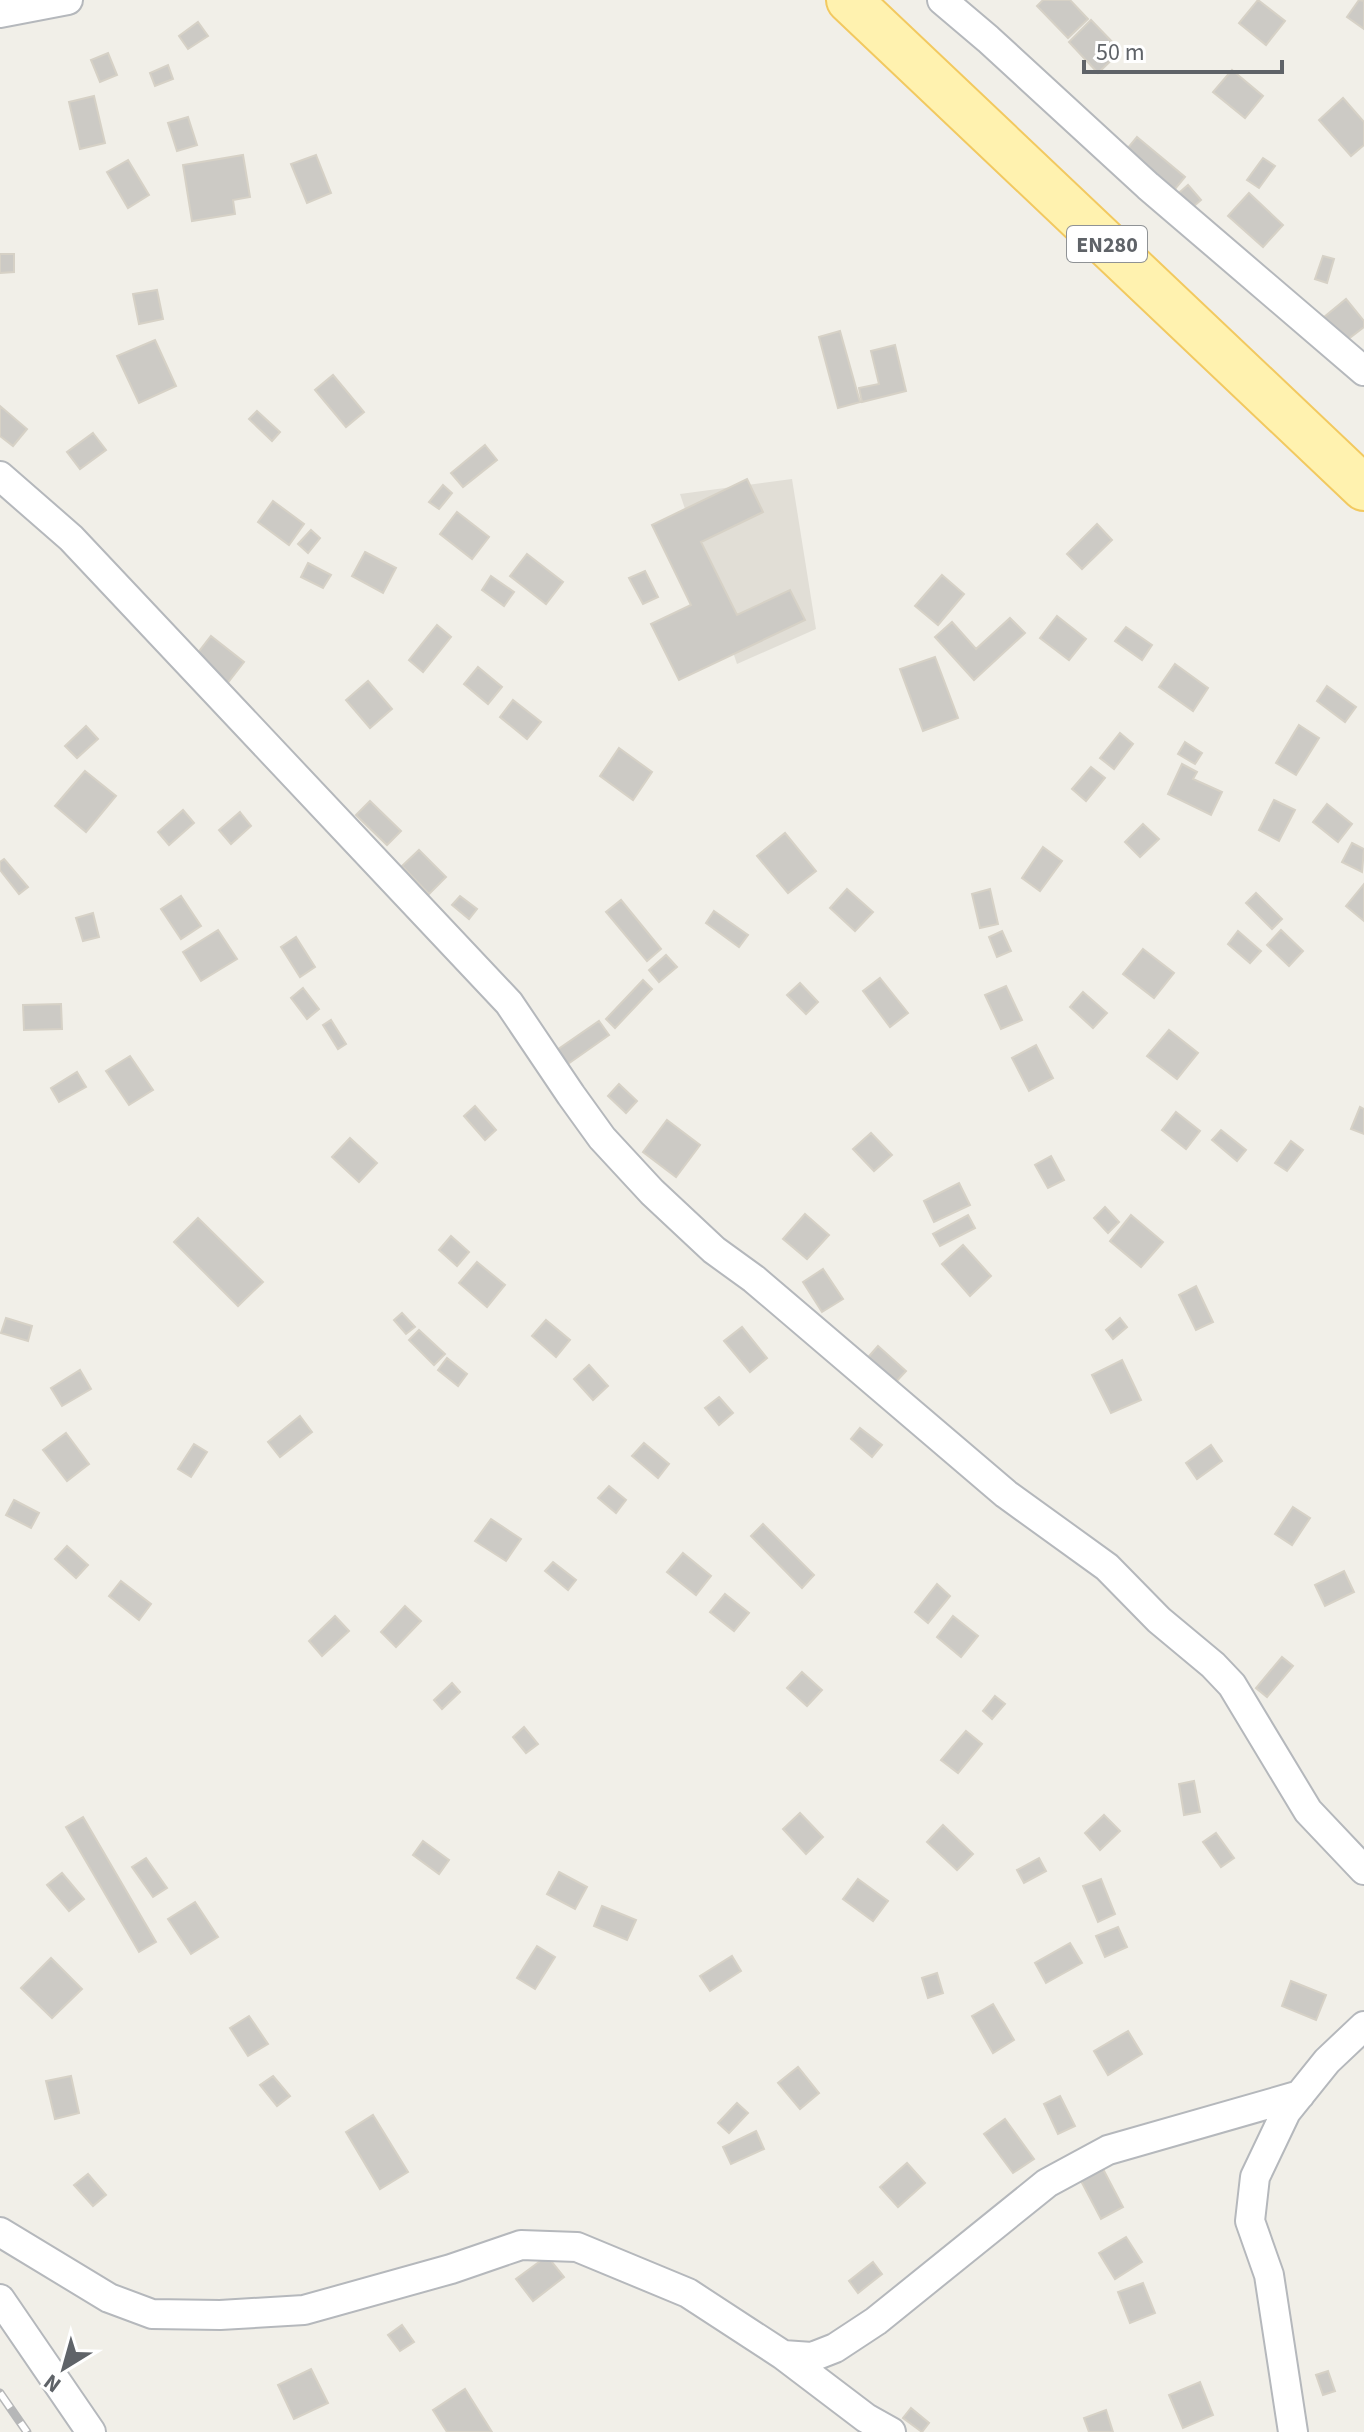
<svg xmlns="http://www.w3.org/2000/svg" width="1364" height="2432" font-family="'Source Sans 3',sans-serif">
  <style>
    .education { fill: #e1ded6 }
    .building { fill: #cccac5; stroke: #d6d1c6; stroke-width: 2 }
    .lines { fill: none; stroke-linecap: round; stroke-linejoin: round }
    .street-casing { stroke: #b5b8bc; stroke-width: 32 }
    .primary-casing { stroke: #f2c960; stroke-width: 48 }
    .street { stroke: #fff; stroke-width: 28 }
    .primary { stroke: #fff2af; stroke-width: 44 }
    .rail-casing { stroke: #b6b7b8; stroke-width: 9 }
    .rail { stroke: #fff; stroke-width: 6; stroke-dasharray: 18; stroke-linecap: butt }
    .labels { text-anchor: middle; stroke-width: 7; stroke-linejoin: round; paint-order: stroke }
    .shield { fill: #fff; stroke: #8f9295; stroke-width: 2 }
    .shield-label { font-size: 22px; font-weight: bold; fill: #5f6368 }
  </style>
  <rect width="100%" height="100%" fill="#f1efe8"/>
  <path class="education" d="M792,479L816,629L737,664L680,494Z"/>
  <path class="building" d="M1043,0H1070L1088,19L1068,38L1037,6Z
    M1258,0L1285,21L1266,45L1239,23Z
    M1359,0L1364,1V29L1347,17Z
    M1091,20L1121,51L1098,73L1069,42Z
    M198,22L208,36L188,49L179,36Z
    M108,53L117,75L100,82L91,60Z
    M168,65L173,79L155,86L150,73Z
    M1232,70L1263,96L1245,118L1213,92Z
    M94,96L105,143L80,149L69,102Z
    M1343,98L1364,122V145L1351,156L1319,120Z
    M188,117L197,145L177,151L168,123Z
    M1137,137L1185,177L1170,195L1122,155Z
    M243,155L250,197L233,200L235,214L192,221L183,165Z
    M316,155L331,193L307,203L291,164Z
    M1263,158L1275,166L1259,188L1247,180Z
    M128,160L149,195L128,208L107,172Z
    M1188,185L1201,200L1186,213L1173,198Z
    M1249,193L1283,225L1263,247L1228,216Z
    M0,254H14V272L0,273Z
    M1323,256L1334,259L1327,283L1315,279Z
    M157,290L163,319L139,324L133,294Z
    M1346,299L1364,321V327L1343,343L1323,318Z
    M840,331L860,402L838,408L819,337Z
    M155,340L176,386L139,403L117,356Z
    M895,345L906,391L862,402L859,388L879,384L871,351Z
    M333,375L364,412L346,427L315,390Z
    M0,406L27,429L13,446L0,436Z
    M257,411L280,432L272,441L249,419Z
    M93,433L106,450L80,469L67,452Z
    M485,445L497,460L463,487L451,473Z
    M747,479L763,512L701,542L737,615L790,590L805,620L679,680L651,624L691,605L652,525Z
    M443,485L452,493L439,509L429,502Z
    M273,501L304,524L289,545L258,522Z
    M457,512L489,537L472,559L440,534Z
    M1097,524L1112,540L1082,569L1067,554Z
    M311,530L320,538L308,553L298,544Z
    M365,552L396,568L383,593L352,576Z
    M527,554L563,582L546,604L510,576Z
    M308,563L331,575L323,588L301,577Z
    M645,571L658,597L643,604L629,578Z
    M942,575L964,594L938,625L915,606Z
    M491,576L514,592L504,606L482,590Z
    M1057,616L1086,639L1069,660L1040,638Z
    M1010,618L1025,633L974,680L935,637L952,622L976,649Z
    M437,625L451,637L423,672L409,660Z
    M1126,627L1152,645L1142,660L1115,641Z
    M211,636L244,662L226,685L193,659Z
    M935,657L958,718L923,731L900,669Z
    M1175,664L1208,688L1193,711L1159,687Z
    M478,667L502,687L488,704L464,684Z
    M368,681L392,709L370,728L346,700Z
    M1327,686L1356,707L1345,722L1317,701Z
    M513,700L541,722L527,739L500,717Z
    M1299,725L1319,738L1296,775L1276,763Z
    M86,726L98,739L77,758L65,746Z
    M1120,733L1133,744L1114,769L1100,758Z
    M1185,742L1202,753L1195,764L1178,754Z
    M619,748L652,772L633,800L600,776Z
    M1182,764L1197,772L1193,779L1222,792L1211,815L1168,794Z
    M1091,767L1105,778L1086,801L1072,789Z
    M85,771L116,796L86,832L55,806Z
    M1274,800L1295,810L1279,841L1259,830Z
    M370,801L401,831L387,845L356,815Z
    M1327,804L1352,824L1338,842L1313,822Z
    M183,810L194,823L169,845L158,832Z
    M240,812L251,826L231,844L219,830Z
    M1143,824L1159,839L1140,857L1125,842Z
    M785,833L816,871L788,893L757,856Z
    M1352,843L1364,849L1362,872L1342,862Z
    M1043,847L1062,861L1040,891L1022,878Z
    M419,850L446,877L429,894L402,866Z
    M4,859L28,887L19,894L0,870V862Z
    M1364,884V921L1346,906Z
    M847,889L873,912L855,931L830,908Z
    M990,889L998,924L980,928L972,894Z
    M1256,893L1282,919L1272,929L1246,903Z
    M181,896L201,926L181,939L161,909Z
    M460,896L477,909L469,919L452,905Z
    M621,900L661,949L647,961L606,912Z
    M714,911L748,935L739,947L706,923Z
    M93,913L99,937L83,941L76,918Z
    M218,930L237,959L201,981L183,952Z
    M1281,930L1303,951L1289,966L1267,945Z
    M1002,931L1011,951L997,957L989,937Z
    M1238,931L1261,951L1250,963L1228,944Z
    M296,937L315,967L300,977L281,947Z
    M1143,949L1174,973L1154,998L1123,974Z
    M666,955L677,967L659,982L649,970Z
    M880,978L908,1013L890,1027L863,991Z
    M643,980L652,989L615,1028L606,1019Z
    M800,983L818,1002L806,1014L787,995Z
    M1006,986L1022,1020L1001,1029L985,995Z
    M303,988L319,1009L307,1019L291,998Z
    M1083,992L1107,1013L1093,1028L1070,1007Z
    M61,1004L62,1029L24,1030L23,1005Z
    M331,1020L346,1044L338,1049L323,1025Z
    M599,1021L609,1035L568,1064L557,1050Z
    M1169,1030L1198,1053L1177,1079L1147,1056Z
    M1036,1045L1053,1078L1029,1091L1012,1058Z
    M130,1056L153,1090L129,1105L106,1071Z
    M77,1072L86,1087L59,1102L51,1088Z
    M619,1084L637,1101L626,1113L608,1096Z
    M475,1106L496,1130L485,1140L464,1116Z
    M1360,1107L1364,1109V1134L1351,1129Z
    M1176,1112L1200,1131L1186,1149L1162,1130Z
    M667,1120L700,1145L676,1177L643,1152Z
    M1221,1130L1246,1150L1237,1161L1212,1140Z
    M871,1133L892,1155L874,1171L853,1149Z
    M350,1138L377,1163L359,1182L332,1157Z
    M1291,1141L1303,1150L1287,1171L1275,1163Z
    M1051,1156L1064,1180L1048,1188L1035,1165Z
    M959,1183L970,1205L934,1222L924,1201Z
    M1105,1207L1119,1222L1108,1233L1094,1218Z
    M805,1214L829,1235L807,1259L783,1239Z
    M968,1215L975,1228L940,1246L933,1234Z
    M1131,1215L1163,1242L1141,1267L1110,1241Z
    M198,1218L263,1282L238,1306L174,1242Z
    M451,1236L469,1252L457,1266L439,1250Z
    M963,1245L991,1276L970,1296L942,1264Z
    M477,1262L505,1285L487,1307L459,1283Z
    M823,1269L843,1299L822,1312L803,1282Z
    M1196,1286L1213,1322L1196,1330L1179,1295Z
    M402,1313L415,1327L406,1334L394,1320Z
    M6,1318L32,1326L28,1341L1,1333Z
    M1120,1318L1127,1327L1113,1339L1106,1330Z
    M546,1320L570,1340L556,1357L532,1336Z
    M742,1327L767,1358L750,1372L724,1341Z
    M419,1330L445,1354L434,1365L409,1340Z
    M878,1346L906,1371L892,1386L864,1362Z
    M447,1358L467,1374L458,1386L438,1370Z
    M1122,1360L1141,1400L1111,1413L1092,1375Z
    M589,1365L608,1386L593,1400L574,1379Z
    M80,1370L91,1389L62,1406L51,1388Z
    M719,1397L733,1413L719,1425L705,1408Z
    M300,1416L312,1432L280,1457L268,1442Z
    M860,1428L882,1445L872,1457L851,1439Z
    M66,1433L89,1464L67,1481L43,1450Z
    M644,1443L669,1464L658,1478L632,1456Z
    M194,1444L207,1452L191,1477L178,1469Z
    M1211,1445L1222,1461L1197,1479L1186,1463Z
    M609,1486L626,1500L616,1513L598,1498Z
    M14,1500L39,1513L31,1528L6,1515Z
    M1293,1507L1310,1518L1292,1545L1275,1534Z
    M491,1519L521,1539L506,1561L475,1541Z
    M763,1524L814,1575L802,1588L751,1536Z
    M67,1546L88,1565L76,1578L55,1559Z
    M683,1553L711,1576L696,1595L667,1572Z
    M553,1562L576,1580L568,1590L545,1571Z
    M1344,1571L1354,1592L1325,1606L1315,1585Z
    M121,1581L151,1604L139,1620L109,1596Z
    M937,1584L950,1596L928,1623L915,1612Z
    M725,1594L749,1613L734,1631L710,1612Z
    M405,1606L421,1621L396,1647L381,1632Z
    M335,1616L349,1631L322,1656L309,1641Z
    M953,1616L978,1636L961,1657L937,1637Z
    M1282,1657L1293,1666L1267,1697L1256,1688Z
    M802,1672L822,1690L807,1706L787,1688Z
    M452,1683L460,1692L442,1709L434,1700Z
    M995,1696L1005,1704L992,1719L983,1711Z
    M524,1727L538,1744L526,1753L513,1737Z
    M966,1731L982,1744L958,1773L941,1760Z
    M1194,1781L1200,1812L1184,1815L1179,1784Z
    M800,1813L823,1837L806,1854L783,1829Z
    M1104,1815L1120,1831L1100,1850L1085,1833Z
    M83,1817L156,1942L139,1952L66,1827Z
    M943,1825L973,1854L957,1870L927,1842Z
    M1216,1833L1234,1858L1221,1867L1203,1842Z
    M423,1841L449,1860L439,1874L413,1855Z
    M146,1858L167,1888L153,1897L132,1867Z
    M1039,1858L1046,1871L1024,1883L1017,1870Z
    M559,1872L587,1887L575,1909L547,1894Z
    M62,1873L84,1899L69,1911L47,1885Z
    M858,1879L888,1901L873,1921L843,1899Z
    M1101,1879L1115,1914L1098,1922L1083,1886Z
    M195,1902L218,1937L191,1954L168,1919Z
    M602,1906L636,1920L627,1940L594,1926Z
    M1118,1927L1127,1947L1105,1957L1096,1936Z
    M1070,1943L1082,1963L1046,1983L1035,1963Z
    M537,1946L555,1957L535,1989L517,1978Z
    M732,1956L741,1971L710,1991L700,1976Z
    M51,1958L82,1989L52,2018L21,1988Z
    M937,1973L943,1993L928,1998L922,1978Z
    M1291,1981L1326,1995L1316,2020L1282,2006Z
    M993,2004L1014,2040L993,2053L972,2016Z
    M249,2016L268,2044L248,2056L230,2028Z
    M1128,2031L1142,2054L1108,2075L1094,2051Z
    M798,2067L819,2093L800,2109L778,2083Z
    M71,2076L79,2113L55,2119L46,2081Z
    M273,2076L290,2096L277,2106L260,2085Z
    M1060,2096L1075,2126L1058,2134L1044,2104Z
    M737,2103L748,2113L729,2133L718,2123Z
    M373,2115L408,2172L380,2189L346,2132Z
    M1005,2119L1034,2159L1013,2173L984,2134Z
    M756,2131L764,2149L731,2164L723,2147Z
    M907,2163L925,2183L898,2207L880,2187Z
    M1103,2169L1123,2207L1101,2219L1081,2181Z
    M88,2174L106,2195L93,2206L74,2185Z
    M1126,2237L1142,2262L1115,2279L1099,2253Z
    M547,2256L564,2277L533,2301L516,2279Z
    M873,2262L882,2274L858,2293L849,2281Z
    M1143,2283L1155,2313L1130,2323L1118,2292Z
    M402,2325L414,2342L400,2351L388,2335Z
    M311,2369L328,2403L294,2419L278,2385Z
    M1328,2371L1335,2391L1323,2395L1316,2375Z
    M1200,2382L1213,2415L1183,2428L1169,2395Z
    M465,2389L492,2432H447L433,2410Z
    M911,2408L929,2423L922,2432L903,2418Z
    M1106,2410L1113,2432H1089L1084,2418Z"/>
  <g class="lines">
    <defs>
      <path id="street" d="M942,0L988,39L1148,186L1364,371
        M0,13L68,0
        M0,476L71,538L509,1003L571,1095L602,1138L652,1192L714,1250L754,1279L1006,1494L1107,1567L1159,1620L1213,1665L1232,1685L1308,1811L1364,1870
        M0,2232L109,2298L152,2314L220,2315L304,2310L451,2269L521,2245L577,2247L688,2293L783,2355L866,2418L891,2432
        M0,2299L91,2432
        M783,2355L812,2357L835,2348L876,2321L1047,2183L1108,2150L1300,2095
        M1293,2432L1269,2275L1250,2221L1255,2177L1286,2112L1327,2061L1364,2026"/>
      <path id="primary" d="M849,0L1364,488"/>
    </defs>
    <use href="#street" class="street-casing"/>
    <use href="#primary" class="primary-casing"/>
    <use href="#street" class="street"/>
    <use href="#primary" class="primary"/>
    <defs>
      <path id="rail" d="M0,2393L27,2432"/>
    </defs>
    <use href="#rail" class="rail-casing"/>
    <use href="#rail" class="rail"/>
  </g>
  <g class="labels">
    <rect class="shield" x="1067" y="226" width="80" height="36" rx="6"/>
    <g class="shield-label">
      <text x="1107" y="252">EN280</text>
    </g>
  </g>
  <g transform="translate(64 2368) rotate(217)" stroke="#ffffff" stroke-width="6" paint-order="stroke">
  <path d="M0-6L14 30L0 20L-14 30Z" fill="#5f6368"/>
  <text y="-12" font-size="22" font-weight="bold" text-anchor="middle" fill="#5f6368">N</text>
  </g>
  <path d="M1084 60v12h198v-12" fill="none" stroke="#5f6368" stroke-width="4"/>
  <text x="1096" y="60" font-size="24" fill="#5f6368" stroke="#ffffff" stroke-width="6" paint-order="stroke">50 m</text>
</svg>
